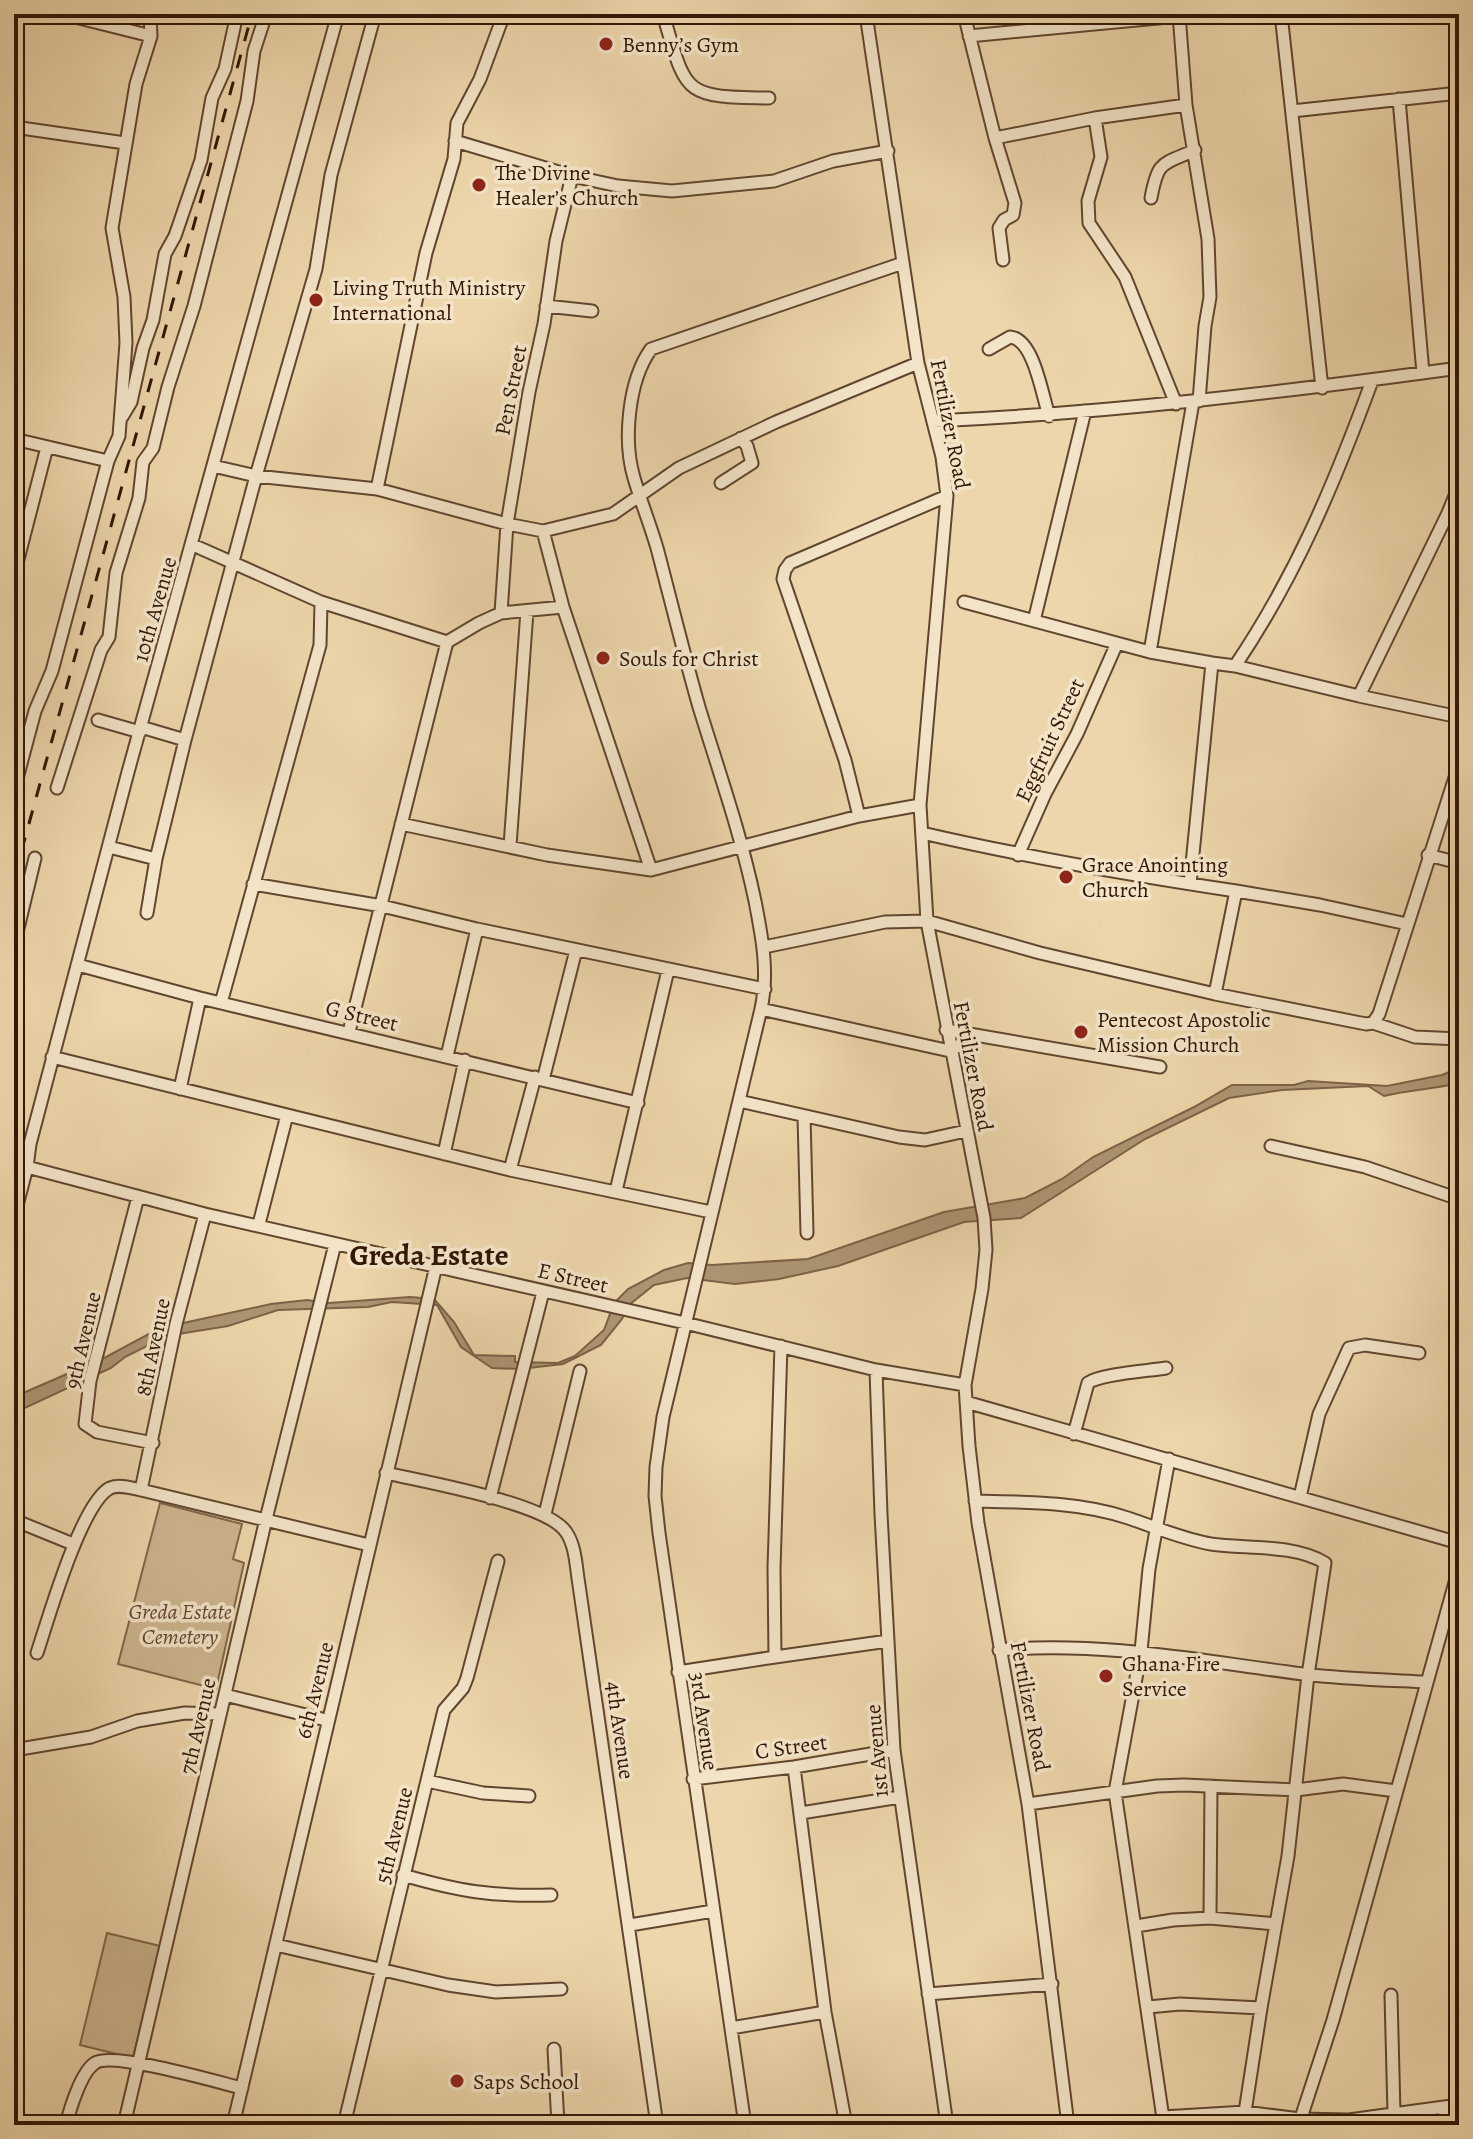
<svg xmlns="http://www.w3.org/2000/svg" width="1473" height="2139" font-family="Alegreya,serif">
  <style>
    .green { fill: #cdb58f; stroke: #80664a; stroke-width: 2 }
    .water { fill: #ad9573; stroke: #7c6247; stroke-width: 2 }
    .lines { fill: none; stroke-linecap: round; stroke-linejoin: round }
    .street-casing { stroke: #61462f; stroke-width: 15 }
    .secondary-casing { stroke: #321606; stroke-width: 20 }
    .street { stroke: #f3e4c8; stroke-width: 11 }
    .secondary { stroke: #f3e4c8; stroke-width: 16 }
    .rail { stroke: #321606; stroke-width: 3; stroke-dasharray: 14 14; stroke-linecap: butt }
    .poi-dot { fill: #8f2418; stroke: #f3e4c8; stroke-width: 3 }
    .labels { text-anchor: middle; stroke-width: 7; stroke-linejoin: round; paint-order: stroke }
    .poi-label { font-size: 22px; fill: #321606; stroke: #f3e4c8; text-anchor: start }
    .street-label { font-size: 22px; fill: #321606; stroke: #f3e4c8 }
    .park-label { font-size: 22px; font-style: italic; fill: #60462f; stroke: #f3e4c8 }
    .district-label { font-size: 30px; font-weight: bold; fill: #321606; stroke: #f3e4c8 }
  </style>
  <rect width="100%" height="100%" fill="#edd6ab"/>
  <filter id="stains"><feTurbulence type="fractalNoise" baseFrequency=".0025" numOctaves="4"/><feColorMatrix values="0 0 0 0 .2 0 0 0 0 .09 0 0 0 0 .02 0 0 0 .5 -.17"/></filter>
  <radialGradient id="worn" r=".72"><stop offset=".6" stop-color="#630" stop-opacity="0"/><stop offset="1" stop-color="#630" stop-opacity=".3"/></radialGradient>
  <path class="green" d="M160,1503L242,1524L233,1559L244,1563L216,1689L118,1664Z
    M107,1933L160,1946L133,2058L80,2045Z"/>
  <path class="water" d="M1459,1068V1083C1434,1089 1409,1090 1384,1096L1368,1086L1282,1090L1229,1098L1145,1139L1021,1218L964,1222L838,1266L779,1279L735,1284L687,1278L654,1285L629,1305L622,1319L601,1345L563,1364L520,1369L492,1368L461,1347L437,1305L392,1302L368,1307L278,1310L228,1326L166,1336L125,1357L111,1368L14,1413V1397L106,1357L160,1328L271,1304L307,1300L329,1303L410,1297L434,1299L454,1322L474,1355L515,1356V1362L558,1363L575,1356L604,1330L614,1303L628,1289L664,1270L688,1263L712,1265L808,1259L944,1212L1025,1198L1062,1179L1093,1157L1194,1107L1232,1085H1294L1308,1081L1387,1086L1442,1075Z"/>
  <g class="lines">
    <defs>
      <path id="street" d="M63,14L151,36
        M663,14C687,95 682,97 769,98
        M866,14L918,363L942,457L947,496L920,805L927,921L984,1218L986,1250L982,1289L965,1385L969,1446L978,1523L1028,1804L1068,2125
        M964,14L995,138L1015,203L1013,215L1004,220L999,228L1003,260
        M1179,14L1186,105L1208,239L1210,297L1205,326L1199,401
        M1281,14L1322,388
        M969,36L1179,16
        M1399,99L1423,373
        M1292,111L1459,93
        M1095,118L1101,157L1088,201L1089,223L1125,277L1176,404
        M14,127L125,143
        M995,138L1095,118L1186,105
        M455,141L572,176L618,186L672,191L774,181L833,161L888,151
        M1151,198C1158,160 1162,165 1195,150
        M903,263L651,349C628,381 623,441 634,478C641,502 650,524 657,548C671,601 684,655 699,707C719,772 741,834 755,901C762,937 769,972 761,1009L950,1051L974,1036
        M546,306L592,311
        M989,349L1010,337C1034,339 1042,395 1049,416
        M122,417L131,402L143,348L153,320L165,254L175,236L201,160L212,98L225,69L237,14
        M934,421C1110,413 1284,392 1459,368
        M14,439L108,461
        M213,466L256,476L377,489L507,524L543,531L613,514L679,468L776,422L918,363
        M721,483L752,463L747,446L741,438
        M377,489L426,253L454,159L457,123L480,79L504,14
        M1448,513L1459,523
        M543,531L563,607L651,870
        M193,545L321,602L320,645L221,1003
        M14,575L47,447
        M321,602L447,642
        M964,602L1150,652L1212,663L1190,884
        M501,613L507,524L529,392L544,324L556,241L572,176
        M1034,621L1085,411
        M1150,652L1193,402
        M1212,663L1235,666C1297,574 1334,484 1372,381
        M1235,666L1359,696L1448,513L1459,486
        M1359,696L1459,717
        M98,720L140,732
        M141,727L185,740
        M57,788L101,650L109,637L116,573L139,498L143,462L153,448L168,387L194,306L247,101L254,51L266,14
        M14,790L35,711L52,671L108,461L119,436L126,343L124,297L112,228L136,84L151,36L150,14
        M859,816L845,760L783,579L785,570L790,563L947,496
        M401,824L547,855L651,870L859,816L920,805
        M510,846L527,611
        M109,847L156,859
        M1018,855L1045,794L1077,734L1117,643
        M1428,855L1459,863
        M253,884L382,906L477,929L765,989
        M1236,891L1320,905L1407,924
        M147,913L156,859L185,740L256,476L316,269L331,175L375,14
        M14,945L35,858
        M764,947L885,922L927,921L1040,953L1215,994L1236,891C1130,875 1026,857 922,833
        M78,965L200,998L638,1103
        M1215,994L1366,1024L1373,1023L1379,1014L1459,765
        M1373,1023L1415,1037L1459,1039
        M946,1030L1160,1067
        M349,1032L447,642L479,623L501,613L563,607
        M447,1056L477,929
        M52,1057L510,1170L711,1212
        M543,1080L576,950
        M180,1089L200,998
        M739,1101L899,1137L925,1140L966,1131
        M804,1116L807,1233
        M1271,1146L1365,1167L1459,1199
        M444,1154L465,1060
        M27,1167L205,1214L685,1323L876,1370L965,1385
        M510,1170L535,1077
        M616,1191L668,970
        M138,1197L90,1381L85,1424L97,1432L153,1443
        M14,1217L27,1167L30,1144L128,772L338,14
        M259,1224L287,1115
        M781,1346L774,1568L775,1657L888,1641
        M876,1370L881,1514L894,1750L947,2125
        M966,1402L1459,1543
        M1074,1434L1088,1383C1100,1374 1148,1371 1166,1368
        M386,1473C424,1482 547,1503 566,1532C576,1546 576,1568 579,1585L657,2125
        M141,1490L176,1324L205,1214
        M1300,1497L1319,1414L1349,1348L1365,1345L1419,1353
        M490,1498L543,1292
        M975,1501C1026,1502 1080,1502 1128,1518C1155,1527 1182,1539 1211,1544C1245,1549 1295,1544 1325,1563L1308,1675L1288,1856L1261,2008L1245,2112L1300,2119L1349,2120L1459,2105
        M545,1514L580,1371
        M14,1520L73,1544
        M999,1650C1103,1641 1201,1661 1303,1674C1344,1679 1385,1680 1426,1682
        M37,1653C48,1620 81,1503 110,1488C120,1484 131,1488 141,1490L369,1545
        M678,1672L775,1657
        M225,1695L326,1720
        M14,1750L91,1737L137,1721L185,1713L220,1714
        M794,1767L825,2012L846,2125
        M693,1779L794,1767L894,1750
        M14,1781V1807
        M427,1781L483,1793L529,1796
        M1211,1786L1210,1918L1276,1924
        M1028,1804L1157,1786L1184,1785L1296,1790L1343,1784L1396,1791
        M801,1813L900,1797
        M403,1875C458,1891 493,1897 551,1895
        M630,1925L713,1911
        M1136,1926L1173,1920L1210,1918
        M276,1945L448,1985L496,1992L561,1989
        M928,1994L1052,1984
        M1391,1995L1394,2113
        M1148,2007L1180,2004L1261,2008
        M731,2028L825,2012
        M554,2049L558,2125
        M1444,2107L1445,2125
        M1163,2117L1245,2112
        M1299,2124L1333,2020L1459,1568
        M66,2125C70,2109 81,2072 95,2063C112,2051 217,2082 242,2088
        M124,2125L266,1519L335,1244
        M233,2125L436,1266
        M344,2125L444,1710L463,1688L467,1678L498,1561
        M745,2125L659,1533L655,1496L656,1467L663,1417L761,1009
        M1164,2125L1115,1792L1141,1651L1149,1569L1169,1459"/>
      <path id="secondary" d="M555,14H618"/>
    </defs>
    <use href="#street" class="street-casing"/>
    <use href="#secondary" class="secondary-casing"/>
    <use href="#street" class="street"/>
    <use href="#secondary" class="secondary"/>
    <path class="rail" d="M14,878L252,14"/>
  </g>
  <g class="poi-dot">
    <circle cx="606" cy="44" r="8"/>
    <circle cx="479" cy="185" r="8"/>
    <circle cx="316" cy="300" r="8"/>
    <circle cx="603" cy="658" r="8"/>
    <circle cx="1066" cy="877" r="8"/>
    <circle cx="1081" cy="1032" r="8"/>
    <circle cx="1106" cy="1676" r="8"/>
    <circle cx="457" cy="2081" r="8"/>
  </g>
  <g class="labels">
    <g class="poi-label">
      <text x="622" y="52">Benny’s Gym</text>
      <text x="495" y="180">The Divine<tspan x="495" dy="25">Healer’s Church</tspan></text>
      <text x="332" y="295">Living Truth Ministry<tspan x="332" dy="25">International</tspan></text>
      <text x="619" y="666">Souls for Christ</text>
      <text x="1082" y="872">Grace Anointing<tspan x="1082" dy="25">Church</tspan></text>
      <text x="1097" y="1027">Pentecost Apostolic<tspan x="1097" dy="25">Mission Church</tspan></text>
      <text x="1122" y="1671">Ghana Fire<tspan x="1122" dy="25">Service</tspan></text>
      <text x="473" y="2089">Saps School</text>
    </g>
    <g class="street-label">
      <text transform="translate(510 390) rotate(-79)" y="8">Pen Street</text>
      <text transform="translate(951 424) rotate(79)" y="8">Fertilizer Road</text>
      <text transform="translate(154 609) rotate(-74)" y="8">10th Avenue</text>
      <text transform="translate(1049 740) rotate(-65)" y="8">Eggfruit Street</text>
      <text transform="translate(362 1015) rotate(13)" y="8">G Street</text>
      <text transform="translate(974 1066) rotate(79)" y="8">Fertilizer Road</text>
      <text transform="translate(573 1277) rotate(13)" y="8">E Street</text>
      <text transform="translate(82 1340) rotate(-77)" y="8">9th Avenue</text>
      <text transform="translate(152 1347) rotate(-78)" y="8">8th Avenue</text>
      <text transform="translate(314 1690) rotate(-76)" y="8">6th Avenue</text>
      <text transform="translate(1031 1706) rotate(79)" y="8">Fertilizer Road</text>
      <text transform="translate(705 1721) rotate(82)" y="8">3rd Avenue</text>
      <text transform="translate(197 1726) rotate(-77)" y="8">7th Avenue</text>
      <text transform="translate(621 1730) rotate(82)" y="8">4th Avenue</text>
      <text transform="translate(791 1746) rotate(-8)" y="8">C Street</text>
      <text transform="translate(876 1751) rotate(-95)" y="8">1st Avenue</text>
      <text transform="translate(393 1835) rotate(-76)" y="8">5th Avenue</text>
    </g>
    <g class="park-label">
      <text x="180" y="1619">Greda Estate<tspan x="180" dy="25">Cemetery</tspan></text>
    </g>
    <g class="district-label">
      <text x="429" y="1265">Greda Estate</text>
    </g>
  </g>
  <rect width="1473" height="2139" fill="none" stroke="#edd6ab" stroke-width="48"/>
  <rect x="16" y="16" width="1441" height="2107" fill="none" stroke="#321606" stroke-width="4"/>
  <rect x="24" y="24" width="1425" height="2091" fill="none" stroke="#321606" stroke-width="2"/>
  <rect width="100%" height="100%" filter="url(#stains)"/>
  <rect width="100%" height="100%" fill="url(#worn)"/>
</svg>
